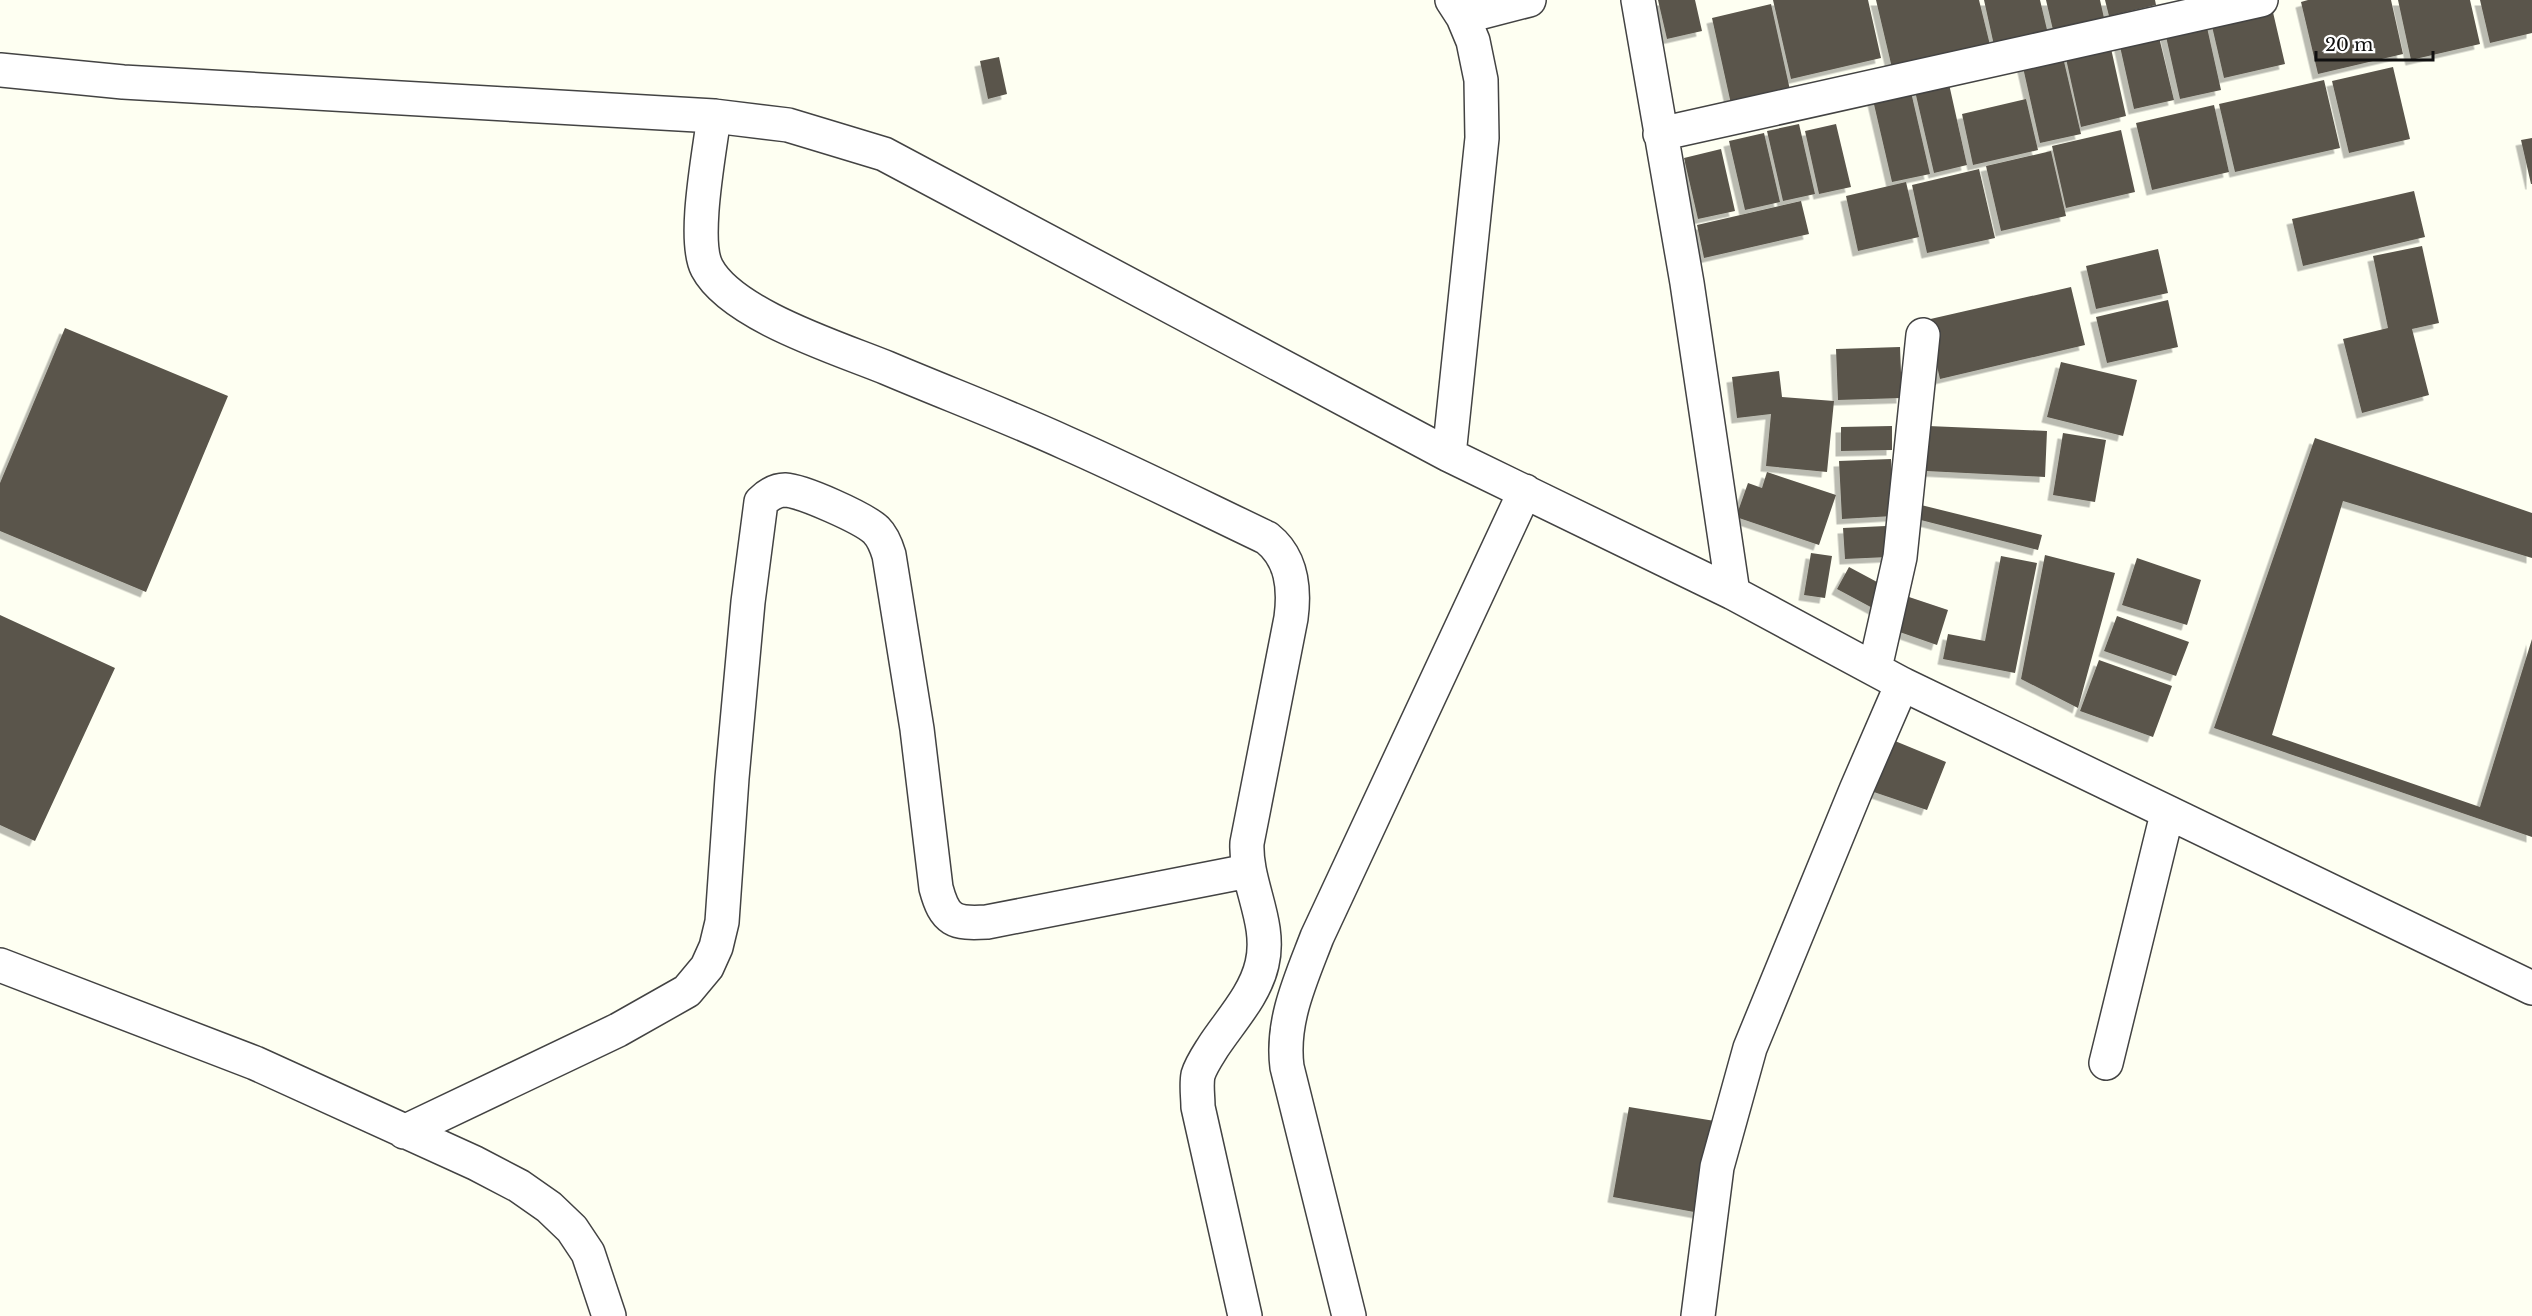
<svg xmlns="http://www.w3.org/2000/svg" width="2532" height="1316" font-family="'Libre Baskerville',serif">
  <style>
    .building { fill: #5a554b; filter: url(#shadow) }
    .lines { fill: none; stroke-linecap: round; stroke-linejoin: round }
    .minor-casing { stroke: #434343; stroke-width: 36 }
    .minor { stroke: #fff; stroke-width: 33 }
  </style>
  <defs>
    <filter id="shadow"><feDropShadow dx="-5.5" dy="5.5" stdDeviation="0" flood-color="#0004"/></filter>
  </defs>
  <rect width="100%" height="100%" fill="#fefff2"/>
  <path class="building" d="M1658,0H1695L1702,31L1667,39Z
    M1773,0H1868L1881,58L1791,79Z
    M1876,0H1979L1990,45L1892,68Z
    M1984,0H2040L2049,38L1995,50Z
    M2046,0H2100L2104,18L2053,30Z
    M2105,0H2155L2156,5L2109,16Z
    M2308,0H2391L2403,54L2318,74L2301,2Z
    M2398,0H2470L2480,44L2411,60Z
    M2480,0H2532V33L2490,43Z
    M1771,4L1790,90L1731,104L1712,18Z
    M2272,8L2285,64L2224,78L2211,22Z
    M2206,23L2221,90L2180,99L2165,32Z
    M2158,33L2174,100L2134,109L2119,42Z
    M2110,44L2126,116L2081,127L2065,54Z
    M2062,53L2081,134L2040,143L2022,63Z
    M999,57L1007,94L988,99L980,61Z
    M2393,67L2410,139L2349,153L2332,81Z
    M2324,80L2340,148L2235,172L2219,104Z
    M1949,84L1967,165L1934,173L1915,91Z
    M1911,92L1930,174L1892,182L1873,100Z
    M2026,99L2038,150L1973,165L1962,114Z
    M2214,105L2229,172L2152,190L2136,123Z
    M1799,124L1815,194L1783,201L1767,131Z
    M1836,124L1851,187L1819,194L1805,131Z
    M2121,130L2135,192L2066,208L2052,146Z
    M1764,133L1780,202L1745,210L1729,141Z
    M2532,138V184H2531L2521,140Z
    M1721,149L1735,211L1698,219L1684,158Z
    M2051,151L2066,216L2001,231L1986,166Z
    M1979,169L1995,238L1927,253L1912,185Z
    M1906,182L1919,237L1858,251L1846,196Z
    M2414,191L2425,237L2303,266L2292,219Z
    M1801,201L1809,234L1704,258L1697,225Z
    M2422,246L2439,323L2412,329L2429,395L2362,413L2343,339L2388,328L2373,256Z
    M2158,249L2168,293L2096,309L2086,266Z
    M2071,287L2085,345L1940,379L1926,320Z
    M2168,300L2178,347L2107,363L2096,317Z
    M65,328L228,396L146,592L0,531V483Z
    M1900,347L1902,398L1838,400L1836,349Z
    M2061,362L2137,380L2123,436L2047,417Z
    M1779,371L1782,397L1834,401L1827,472L1766,466L1771,414L1737,418L1732,377Z
    M1892,426V450L1841,451V427Z
    M1928,426L2047,431L2045,477L1926,471Z
    M2063,433L2106,440L2095,502L2053,495Z
    M2315,438L2532,513V558L2343,501L2272,735L2480,807L2532,639V837L2214,728Z
    M1891,459L1893,516L1842,519L1839,461Z
    M1767,472L1836,495L1819,545L1736,517L1748,483L1762,488Z
    M1913,503L2042,535L2038,550L1909,517Z
    M1886,526L1888,557L1845,559L1843,528Z
    M1811,553L1832,556L1825,598L1804,595Z
    M2045,555L2115,573L2078,708L2021,679Z
    M2001,556L2037,563L2015,673L1943,659L1948,634L1985,641Z
    M2137,558L2201,580L2187,625L2122,605Z
    M1849,567L1892,590L1880,612L1837,589Z
    M1903,595L1948,610L1937,645L1891,629Z
    M0,615L115,668L35,841L0,825Z
    M2117,616L2189,642L2176,676L2104,651Z
    M2099,660L2172,686L2153,737L2080,711Z
    M1895,741L1946,762L1927,810L1859,787Z
    M1629,1107L1721,1122L1705,1214L1613,1197Z"/>
  <g class="lines">
    <defs>
      <path id="minor" d="M1638,0L1687,283L1733,593
        M1463,17L1529,0
        M0,70L123,82L714,116L788,125L884,154L1449,455L1733,593L1902,684L2532,988
        M714,116C710,150 692,240 707,268C732,315 838,348 887,368C946,393 1007,416 1066,443C1134,473 1200,506 1267,538C1292,558 1295,588 1291,618L1247,843C1245,884 1272,922 1262,964C1255,995 1230,1021 1213,1047C1208,1055 1201,1065 1198,1075C1196,1085 1198,1097 1198,1107L1245,1316
        M1660,134L2261,0
        M1449,455L1482,138L1481,80L1473,41L1463,17L1452,0
        M1875,668L1900,557L1923,335
        M0,965L255,1063L475,1163L519,1186L549,1207L572,1229L588,1253L609,1316
        M2106,1063L2167,814
        M404,1132L618,1030L687,991L707,967L716,947L722,922L732,778L748,602L761,502C768,495 775,490 785,490C803,491 863,518 876,530C883,537 886,545 889,555L917,729L936,888C945,921 954,924 987,922L1248,871
        M1349,1316L1287,1067C1281,1021 1301,979 1317,937L1525,491
        M1698,1316L1717,1167L1750,1048L1856,790L1902,684"/>
    </defs>
    <use href="#minor" class="minor-casing"/>
    <use href="#minor" class="minor"/>
  </g>
  <path d="M2316 51v9h117v-9" fill="none" stroke="#101010" stroke-width="3"/>
  <text x="2325" y="51" font-size="18" fill="#101010" stroke="#ffffff" stroke-width="4.5" paint-order="stroke">20 m</text>
</svg>
